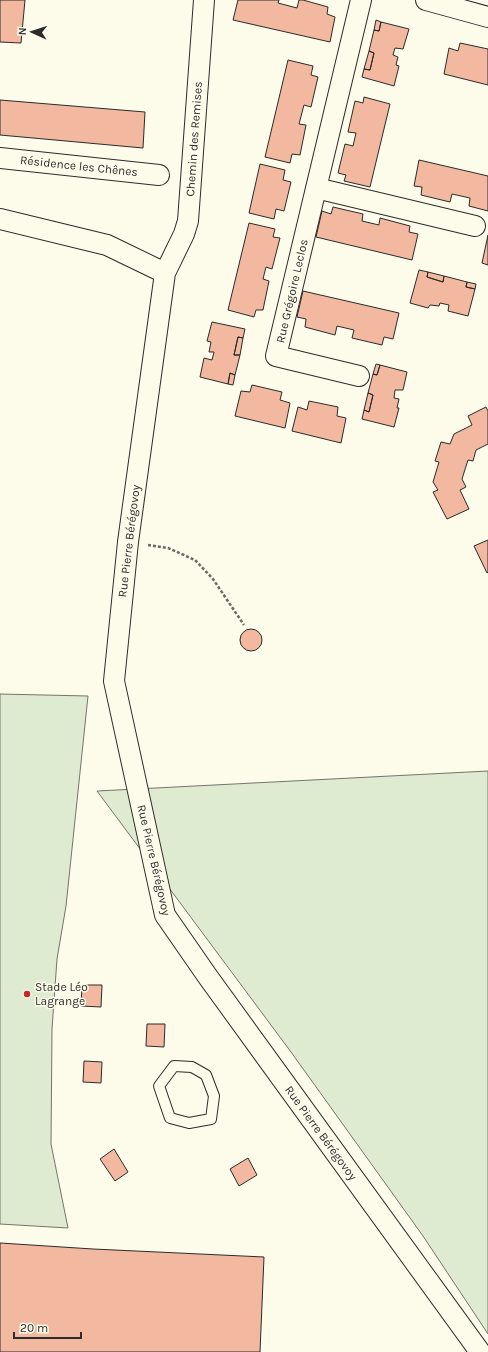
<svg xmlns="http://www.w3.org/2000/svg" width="488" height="1352" font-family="Karla,sans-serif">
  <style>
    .green { fill: #deebd1; stroke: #74746e }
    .building { fill: #f2b8a0; stroke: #2b2b2b }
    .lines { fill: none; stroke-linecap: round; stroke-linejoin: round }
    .service-casing { stroke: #2b2b2b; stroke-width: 12 }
    .minor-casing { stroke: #2b2b2b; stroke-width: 22 }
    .path { stroke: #6a6964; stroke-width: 2.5; stroke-dasharray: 3 2; stroke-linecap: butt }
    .service { stroke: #fdfbea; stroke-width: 10 }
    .minor { stroke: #fdfbea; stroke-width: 20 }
    .poi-dot { fill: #c62828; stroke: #fdfbea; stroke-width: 1.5 }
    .labels { text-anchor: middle; stroke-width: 3; stroke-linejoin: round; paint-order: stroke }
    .street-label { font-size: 12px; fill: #2b2b2b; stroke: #fdfbea }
    .poi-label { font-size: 12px; fill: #2b2b2b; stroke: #fdfbea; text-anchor: start }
  </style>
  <rect width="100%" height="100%" fill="#fdfbea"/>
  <path class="green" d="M0,694L88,696L66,906L57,959L52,1029L51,1144L68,1228L0,1224Z
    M488,771V1334L423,1236L291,1052L97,791Z"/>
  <path class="building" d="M0,0H25L21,43L0,42Z
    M238,0H279L278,3L297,8L299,0H303L328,7L327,14L335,17L330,42L233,20Z
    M376,20L381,22L379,31L374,30Z
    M381,22L409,29L403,49L395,48L393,55L398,57L396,65L399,66L394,86L362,77L364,69L370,70L374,53L369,51L374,30L379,31Z
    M460,43L488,49V85L444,74L449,48L458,51Z
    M369,51L374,53L370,70L364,69Z
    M288,60L313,66L311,75L318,77L311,107L304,105L299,124L306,125L300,155L292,154L290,163L265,157Z
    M364,97L390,104L370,187L344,181L346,175L338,173L345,144L353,146L356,133L348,132L355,101L363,103Z
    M0,100L145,112L143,148L0,135Z
    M419,160L488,176V211L469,206L470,198L452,194L450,202L421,195L422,187L414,186Z
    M260,164L285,170L283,180L291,182L284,211L276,209L274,219L249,213Z
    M333,207L363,214L362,221L379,225L380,218L410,226L409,232L418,234L412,260L316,237L322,211L331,214Z
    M249,223L275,229L273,237L280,238L272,269L266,267L263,279L269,281L263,310H256L254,317L228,310Z
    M488,235V265L482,263Z
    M419,270L428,272L427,277L443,282L444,276L467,282L466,287L475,289L468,316L448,311L449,305L440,303L439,306L430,305L428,308L410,303Z
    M428,272L444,276L443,282L427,277Z
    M467,282L476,284L475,289L466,287Z
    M303,291L399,313L393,339L384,337L382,345L352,338L354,330L337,326L335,335L305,327L306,319L297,317Z
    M212,322L245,329L243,338L238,337L234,355H240L235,375L230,373L228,384L200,377L204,358L212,360L214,352H209L211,342L207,341Z
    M238,337L243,338L240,355H234Z
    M376,364L380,365L377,375L373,374Z
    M380,365L407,372L403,390H395L394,398L399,399L397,408H399L394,427L362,419L364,410L369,412L373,395L368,393L373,374L377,375Z
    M230,373L235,375L233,385L228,384Z
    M252,385L282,392L280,400L290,403L285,428L235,416L241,391L250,392Z
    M368,393L373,395L369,412L364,410Z
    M309,401L338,407L337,416L346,418L341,443L292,431L298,407L307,410Z
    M486,407L488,411V444L476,450L473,461L468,460L462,479L466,487L460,490L469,509L447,519L433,492L438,490L433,482L439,462L435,461L441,442L450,444L454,434L472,425L468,416Z
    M488,540V572L487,573L474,546Z
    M240 640a11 11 0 1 1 22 0a11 11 0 1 1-22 0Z
    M82,985H102L101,1007L81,1006Z
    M147,1024H165L164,1047L146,1046Z
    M84,1061L102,1062L101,1083L83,1082Z
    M114,1149L128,1172L115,1181L100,1159Z
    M248,1158L257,1175L239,1186L230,1169Z
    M0,1243L93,1249L264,1257L260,1352H0Z"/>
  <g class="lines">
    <defs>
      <path id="service" d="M174,1066L192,1067L206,1075L214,1096L211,1119L189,1123L170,1118L159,1086Z"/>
      <path id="minor" d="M204,0L188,221L184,234L165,273L128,542L114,681L165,915L208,977L480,1352
        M426,0L488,17
        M0,158L159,175
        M316,188L475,226
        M0,219L107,245L165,273
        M359,376L276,356L361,0"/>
    </defs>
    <use href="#service" class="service-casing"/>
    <use href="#minor" class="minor-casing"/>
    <path class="path" d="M148,545L168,548L195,560L213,579L244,625"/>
    <use href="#service" class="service"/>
    <use href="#minor" class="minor"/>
  </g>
  <circle class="poi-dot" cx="27" cy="994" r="4"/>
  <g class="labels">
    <g class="street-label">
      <text transform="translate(194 139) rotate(-86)" y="4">Chemin des Remises</text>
      <text transform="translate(79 166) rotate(6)" y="4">Résidence les Chênes</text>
      <text transform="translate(292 291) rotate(-77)" y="4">Rue Grégoire Leclos</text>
      <text transform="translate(129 541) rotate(-83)" y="4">Rue Pierre Bérégovoy</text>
      <text transform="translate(154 860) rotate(77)" y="4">Rue Pierre Bérégovoy</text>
      <text transform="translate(321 1133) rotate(54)" y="4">Rue Pierre Bérégovoy</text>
    </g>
    <g class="poi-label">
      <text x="35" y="991">Stade Léo<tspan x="35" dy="14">Lagrange</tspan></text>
    </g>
  </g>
  <g transform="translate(32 32) rotate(273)" stroke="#fdfbea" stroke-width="3" paint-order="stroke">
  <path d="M0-3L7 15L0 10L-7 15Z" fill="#2b2b2b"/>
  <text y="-6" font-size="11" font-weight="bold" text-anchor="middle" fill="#2b2b2b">N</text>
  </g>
  <path d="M14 1332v6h67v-6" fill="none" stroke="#2b2b2b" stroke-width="2"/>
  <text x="20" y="1332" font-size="12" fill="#2b2b2b" stroke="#fdfbea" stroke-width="3" paint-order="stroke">20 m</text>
</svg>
